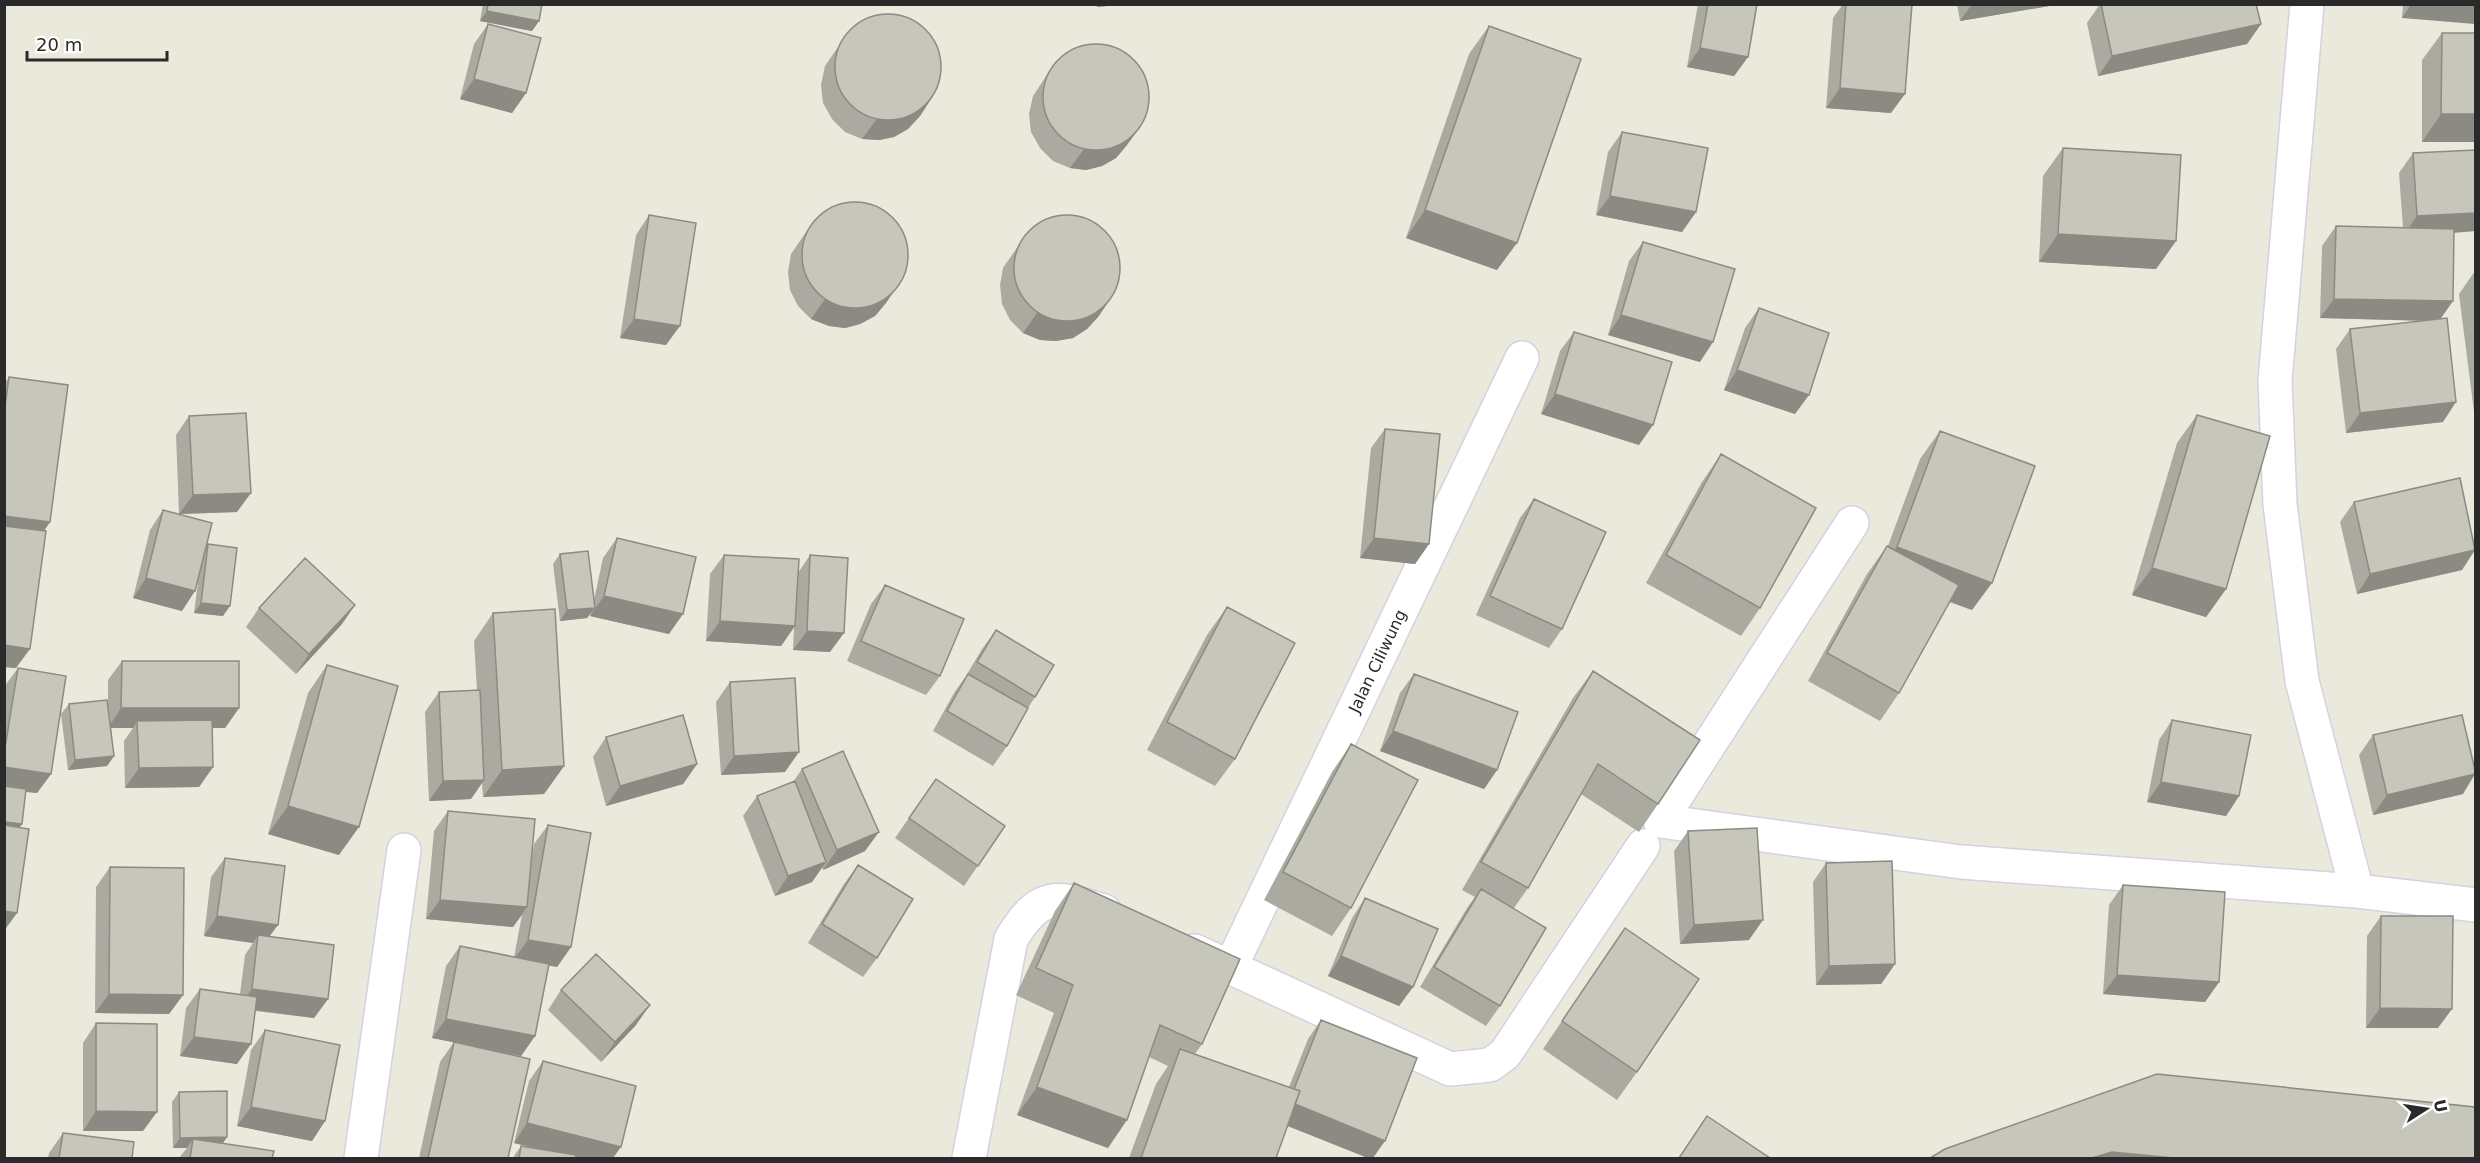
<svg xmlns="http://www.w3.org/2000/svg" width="2480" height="1163" font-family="'DejaVu Sans',sans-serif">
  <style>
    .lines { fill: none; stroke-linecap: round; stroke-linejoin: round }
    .minor-casing { stroke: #d2d2e2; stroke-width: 36 }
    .minor { stroke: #fff; stroke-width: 33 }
    .wall { fill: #abaaa1 }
    .shaded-wall { fill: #8b8b83 }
    .building { fill: #c7c6bb; stroke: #8b8b83; stroke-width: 1.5 }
    .labels { text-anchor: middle; stroke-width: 5; stroke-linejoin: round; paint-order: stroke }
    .street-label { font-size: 16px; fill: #2a2a2a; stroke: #fff }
  </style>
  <rect width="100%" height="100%" fill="#ebe8dc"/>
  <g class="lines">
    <defs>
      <g id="minor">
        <path d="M2307,4L2275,381L2280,504L2302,681L2357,891"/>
        <path d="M1852,523L1660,821L1961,862L2357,891L2476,905"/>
        <path d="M1195,951L1450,1069L1490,1065L1505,1054L1643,846"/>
        <path id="s1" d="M1231,966L1522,358"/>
        <path d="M361,1158L404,850"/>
        <path d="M969,1158L1011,939C1040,891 1056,896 1104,911"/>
      </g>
    </defs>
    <use href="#minor" class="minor-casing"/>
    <use href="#minor" class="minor"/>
  </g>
  <path class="wall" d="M483,4H542L539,21L532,31L480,21Z
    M1698,4H1757L1748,57L1734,76L1687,67Z
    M1843,4H1912L1891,113L1826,108L1833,18Z
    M1957,4H2061L1960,21Z
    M2100,4H2256L2261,24L2247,44L2098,76L2087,23Z
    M2403,4H2475L2402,18Z
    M488,24L526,93L512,113L460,99L474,44Z
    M1489,26L1497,270L1406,238L1469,54Z
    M849,31L933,96L920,116L908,129L894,137L879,140L862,139L845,132L832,119L823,103L821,85L825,66Z
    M2442,33L2475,142H2422V60Z
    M1056,61L1127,145L1116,158L1102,166L1086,170L1070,168L1053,161L1040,148L1031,132L1029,114L1033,96Z
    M1622,132L1696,212L1682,232L1596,215L1608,152Z
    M2063,148L2176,241L2156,269L2039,262L2043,176Z
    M2475,150V231L2454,233L2440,319L2443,422L2346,433L2336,349L2350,329L2427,321L2320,318L2322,246L2336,226L2403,228L2399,173L2413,153Z
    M649,215L666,345L620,338L636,235Z
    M815,219L886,303L875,316L860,324L845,328L829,326L811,319L798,306L790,290L788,272L791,254Z
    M1027,233L1111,298L1098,317L1087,329L1073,338L1056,341L1040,340L1023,333L1010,320L1002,304L1000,285L1003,268Z
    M1643,242L1700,362L1608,335L1629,261Z
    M2475,271V420L2459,294Z
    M1759,308L1795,414L1724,390L1745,328Z
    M1574,332L1639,445L1541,414L1560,351Z
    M9,377L50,522L44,531L16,668L4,667V384Z
    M2197,415L2226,589L2206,617L2132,595L2177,443Z
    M189,416L237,512L179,514L176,435Z
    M1385,429L1429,544L1415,564L1360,558L1371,448Z
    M1940,431L1972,610L1949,602L1899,693L1880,721L1808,681L1867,574L1887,546H1888L1920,459Z
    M1721,454L1760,608L1741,636L1646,583L1702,482Z
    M1534,499L1562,629L1549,648L1476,615L1520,518Z
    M2354,502L2462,570L2357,594L2340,522Z
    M163,510L206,547L208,544L223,616L194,613L198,582L182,611L133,598L150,530Z
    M617,538L669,634L590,616L591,613L587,618L560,621L553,564L560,554L594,600L603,558Z
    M724,555L798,573L810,555L830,652L793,650L794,627L781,646L706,641L710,574Z
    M885,585L940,676L926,695L847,661L871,604Z
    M355,605L342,624L296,674L246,627L259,608Z
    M1227,607L1235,759L1215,786L1147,750L1207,635Z
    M493,613L564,766L544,794L483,797L482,783L471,799L429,801L425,712L439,692L477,690L474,641Z
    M996,630L1035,697L1028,708L1007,746L993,766L933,731L954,693L966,676L982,649Z
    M122,661L239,708L225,728H213V767L199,787L125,788L124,741L133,728H111L114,756L107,766L68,770L61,714L69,704L108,708V680Z
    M327,665L339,855L268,834L308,693Z
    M18,668L51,774L37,793L26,792L22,824L19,828L4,931V687Z
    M1593,671L1658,804L1639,832L1581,794L1528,888L1514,908L1500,1006L1486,1026L1420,987L1467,908L1475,897L1462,890L1573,698Z
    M1414,674L1497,770L1484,789L1380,751L1400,693Z
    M730,682L785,772L721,775L716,702Z
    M2172,720L2239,796L2226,816L2147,802L2159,740Z
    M2373,735L2463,794L2373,815L2359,755Z
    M606,737L697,764L683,784L606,806L593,757Z
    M1351,744V908L1332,936L1264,900L1332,772Z
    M802,769L865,851L823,870L822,867L812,882L775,896L743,816L757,796L793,782Z
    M936,779L1005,826L964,886L895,838Z
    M448,811L531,862L534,844L548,825L571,947L557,967L549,965L535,1036L521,1056L465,1045L508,1158H419L440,1062L454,1042L432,1038L446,966L460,946L514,957L522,915L513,927L426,919L434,831Z
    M1688,831L1749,940L1680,944L1674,851Z
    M225,858L270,937L328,999L314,1018L255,1011L237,1064L180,1056L186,1008L200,989L240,994L245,955L253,943L204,936L211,877Z
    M1826,863L1895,964L1881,984L1816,985L1813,882Z
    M858,865L877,958L863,977L808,943L844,884Z
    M110,867L183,995L169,1014L95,1013L96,887Z
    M1074,883L1202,1044L1195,1054L1289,1087L1308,1039L1321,1020L1368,1158L1288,1126L1276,1158H1129L1156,1084L1168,1066L1149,1057L1108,1148L1017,1115L1054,1013L1016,995L1055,911Z
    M2123,885L2219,982L2205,1002L2103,994L2109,905Z
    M1365,898L1413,987L1399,1006L1328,976L1352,918Z
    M2381,916L2438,1028H2366L2367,936Z
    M1625,928L1637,1072L1617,1100L1543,1049Z
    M561,990L636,1025L601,1062L548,1010Z
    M96,1023L143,1131H83V1043Z
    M265,1030L325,1121L312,1141L237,1126L251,1050Z
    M543,1061L613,1158H514V1156L521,1146L534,1148L514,1143L529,1081Z
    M179,1092L227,1137L223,1143L272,1158H179L187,1148H173L172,1102Z
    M63,1133L132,1158H48L49,1153Z"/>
  <path class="shaded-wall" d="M1092,4H1111L1108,6L1098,7Z
    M1972,4H2061L1960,21Z
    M2411,4H2475V24L2402,18Z
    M487,11L539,21L532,31L480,21Z
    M2261,24L2247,44L2098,76L2112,56Z
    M1700,48L1748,57L1734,76L1687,67Z
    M474,79L526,93L512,113L460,99Z
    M1840,88L1905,94L1891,113L1826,108Z
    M933,96L920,116L908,129L894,137L879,140L862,139L876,120Z
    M2441,114H2475V142H2422Z
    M1141,126L1127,145L1116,158L1102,166L1086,170L1070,168L1084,149Z
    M1610,196L1696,212L1682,232L1596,215Z
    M1425,210L1517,243L1497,270L1406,238Z
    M2475,213V231L2403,236L2417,216Z
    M2058,234L2176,241L2156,269L2039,262Z
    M899,284L886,303L875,316L860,324L845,328L829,326L811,319L825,299Z
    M1111,298L1098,317L1087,329L1073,338L1056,341L1040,340L1023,333L1037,313Z
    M2334,299L2453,301L2439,321L2320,318Z
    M1621,315L1713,342L1700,362L1608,335Z
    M634,319L680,326L666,345L620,338Z
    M1737,370L1809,395L1795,414L1724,390Z
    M1555,394L1653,425L1639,445L1541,414Z
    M2456,402L2443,422L2346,433L2360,413Z
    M251,493L237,512L179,514L193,495Z
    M4,516L50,522L37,541L4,537Z
    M1374,538L1429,544L1415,564L1360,558Z
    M1897,547L1992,583L1972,610L1878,574Z
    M2475,550L2462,570L2357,594L2370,574Z
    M2152,568L2226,589L2206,617L2132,595Z
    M146,578L195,591L182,611L133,598Z
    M604,596L683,614L669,634L590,616Z
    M201,603L230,606L223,616L194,613Z
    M355,605L342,624L296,674L309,654Z
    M595,608L587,618L560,621L567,610Z
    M720,621L795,626L781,646L706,641Z
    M807,631L844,633L830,652L793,650Z
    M4,645L30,649L16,668L4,667Z
    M121,708H239L225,728H138L137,721L133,728H108Z
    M1393,731L1497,770L1484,789L1380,751Z
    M799,752L785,772L721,775L734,756Z
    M114,756L107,766L68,770L75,760Z
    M697,764L683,784L606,806L620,786Z
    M564,766L544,794L483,797L502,770Z
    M4,767L51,774L37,793L4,789Z
    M213,767L199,787L125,788L139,768Z
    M2475,774L2463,794L2373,815L2387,795Z
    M484,780L471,799L429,801L443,781Z
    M2161,782L2239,796L2226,816L2147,802Z
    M288,806L359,827L339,855L268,834Z
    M4,822L22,824L8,844L4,843Z
    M879,832L865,851L823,870L837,850Z
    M826,862L812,882L775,896L788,876Z
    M440,900L527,907L513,927L426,919Z
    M4,911L17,913L4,931Z
    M217,916L278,925L264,944L258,935L253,943L204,936Z
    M1763,920L1749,940L1680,944L1694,925Z
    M528,940L571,947L557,967L514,959Z
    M1341,956L1413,987L1399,1006L1328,976Z
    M1895,964L1881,984L1816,985L1829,966Z
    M2117,975L2219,982L2205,1002L2103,994Z
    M252,989L328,999L314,1018L238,1008Z
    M109,994L183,995L169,1014L95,1013Z
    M650,1005L636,1025L601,1062L615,1042Z
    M2380,1008L2452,1009L2438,1028H2366Z
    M446,1019L535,1036L521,1056L432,1038Z
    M194,1037L251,1044L237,1064L180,1056Z
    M1037,1087L1127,1120L1108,1148L1017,1115Z
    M1289,1102L1385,1141L1373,1158H1368L1275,1121Z
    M251,1107L325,1121L312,1141L237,1126Z
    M96,1111L157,1112L143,1131H83Z
    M527,1123L621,1147L613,1158H575L514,1143Z
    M227,1137L220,1147L193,1139L187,1148H173L180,1138Z
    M2112,1152L2174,1158H2092Z"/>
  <path class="building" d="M488,4H542L539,21L487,11Z
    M1708,4H1757L1748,57L1700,48Z
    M1846,4H1912L1905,94L1840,88Z
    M2101,4H2256L2261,24L2112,56Z
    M835 67a53 53 0 1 1 106 0a53 53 0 1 1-106 0Z
    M488,24L541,38L526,93L474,79Z
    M1489,26L1581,59L1517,243L1425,210Z
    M2442,33H2475V114H2441Z
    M1043 97a53 53 0 1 1 106 0a53 53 0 1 1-106 0Z
    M1622,132L1708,148L1696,212L1610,196Z
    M2063,148L2181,155L2176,241L2058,234Z
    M2475,150V213L2417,216L2413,153Z
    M802 255a53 53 0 1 1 106 0a53 53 0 1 1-106 0Z
    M1014 268a53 53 0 1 1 106 0a53 53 0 1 1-106 0Z
    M649,215L696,223L680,326L634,319Z
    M2336,226L2454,229L2453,301L2334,299Z
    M1643,242L1735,269L1713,342L1621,315Z
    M1759,308L1829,333L1809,395L1737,370Z
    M2447,318L2456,402L2360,413L2350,329Z
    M1574,332L1672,362L1653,425L1555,394Z
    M9,377L68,385L50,522L4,516V414Z
    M246,413L251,493L193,495L189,416Z
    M2197,415L2270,436L2226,589L2152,568Z
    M1385,429L1440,434L1429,544L1374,538Z
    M1940,431L2035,466L1992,583L1897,547Z
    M1721,454L1816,508L1760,608L1666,555Z
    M2460,478L2475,550L2370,574L2354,502Z
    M1534,499L1606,532L1562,629L1490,596Z
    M163,510L212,523L195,591L146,578Z
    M4,526L46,531L30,649L4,645Z
    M617,538L696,557L683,614L604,596Z
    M208,544L237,548L230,606L201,603Z
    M1887,546L1959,585L1899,693L1827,653Z
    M588,551L595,608L567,610L560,554Z
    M724,555L799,559L795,626L720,621Z
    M810,555L848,558L844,633L807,631Z
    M305,558L355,605L309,654L259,608Z
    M885,585L964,619L940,676L861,641Z
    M1227,607L1295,643L1235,759L1167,722Z
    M555,609L564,766L502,770L493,613Z
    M996,630L1054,665L1035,697L977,662Z
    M122,661H239V708H121Z
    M327,665L398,686L359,827L288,806Z
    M18,668L66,676L51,774L4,767V754Z
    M1593,671L1700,740L1658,804L1598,764L1528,888L1481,862Z
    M968,674L1028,708L1007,746L947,711Z
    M1414,674L1518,712L1497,770L1393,731Z
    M795,678L799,752L734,756L730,682Z
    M480,690L484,780L443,781L439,692Z
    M107,700L114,756L75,760L69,704Z
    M683,715L697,764L620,786L606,737Z
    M2462,715L2475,770V774L2387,795L2373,735Z
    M212,720L213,767L139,768L137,721Z
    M2172,720L2251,735L2239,796L2161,782Z
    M1351,744L1418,780L1351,908L1283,872Z
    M843,751L879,832L837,850L802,769Z
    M936,779L1005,826L978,866L909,818Z
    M795,781L826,862L788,876L757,796Z
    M4,786L26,789L22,824L4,822Z
    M448,811L535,819L527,907L440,900Z
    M4,825L29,829L17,913L4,911Z
    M548,825L591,833L571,947L528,940Z
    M1757,828L1763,920L1694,925L1688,831Z
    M225,858L285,866L278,925L217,916Z
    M1892,861L1895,964L1829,966L1826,863Z
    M858,865L913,899L877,958L822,924Z
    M110,867L184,868L183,995L109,994Z
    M1074,883L1240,959L1202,1044L1160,1025L1127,1120L1037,1087L1073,985L1036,968Z
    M2123,885L2225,892L2219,982L2117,975Z
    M1481,889L1546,928L1500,1006L1434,967Z
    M1365,898L1438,929L1413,987L1341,956Z
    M2381,916H2453L2452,1009L2380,1008Z
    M1625,928L1699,979L1637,1072L1562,1021Z
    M258,935L334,945L328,999L252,989Z
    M460,946L549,964L535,1036L446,1019Z
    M596,954L650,1005L615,1042L561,990Z
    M200,989L257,997L251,1044L194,1037Z
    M1321,1020L1417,1058L1385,1141L1295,1104L1300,1091L1294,1089Z
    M96,1023L157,1024V1112L96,1111Z
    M265,1030L340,1045L325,1121L251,1107Z
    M454,1042L530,1059L508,1158H428Z
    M1180,1049L1300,1091L1276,1158H1141Z
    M543,1061L636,1086L621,1147L527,1123Z
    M2157,1074L2475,1107V1158H2174L2112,1152L2092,1158H1930L1945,1149Z
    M227,1091V1137L180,1138L179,1092Z
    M1707,1116L1770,1158H1679Z
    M63,1133L134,1142L132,1158H59Z
    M193,1139L274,1151L272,1158H190Z
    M521,1146L576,1155L575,1158H519Z"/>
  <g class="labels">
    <g class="street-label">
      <text dy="6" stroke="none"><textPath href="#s1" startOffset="338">Jalan Ciliwung</textPath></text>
    </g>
  </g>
  <rect width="2480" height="1163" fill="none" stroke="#2a2a2a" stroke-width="12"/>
  <g transform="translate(2426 1109) rotate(78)" stroke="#ffffff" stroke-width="4.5" paint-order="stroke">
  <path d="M0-4.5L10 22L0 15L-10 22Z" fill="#2a2a2a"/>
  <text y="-9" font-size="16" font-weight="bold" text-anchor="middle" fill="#2a2a2a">U</text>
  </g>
  <path d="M27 51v9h140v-9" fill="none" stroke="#2a2a2a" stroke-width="3"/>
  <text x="36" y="51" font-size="18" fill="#2a2a2a" stroke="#ffffff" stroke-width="4.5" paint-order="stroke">20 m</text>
</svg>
